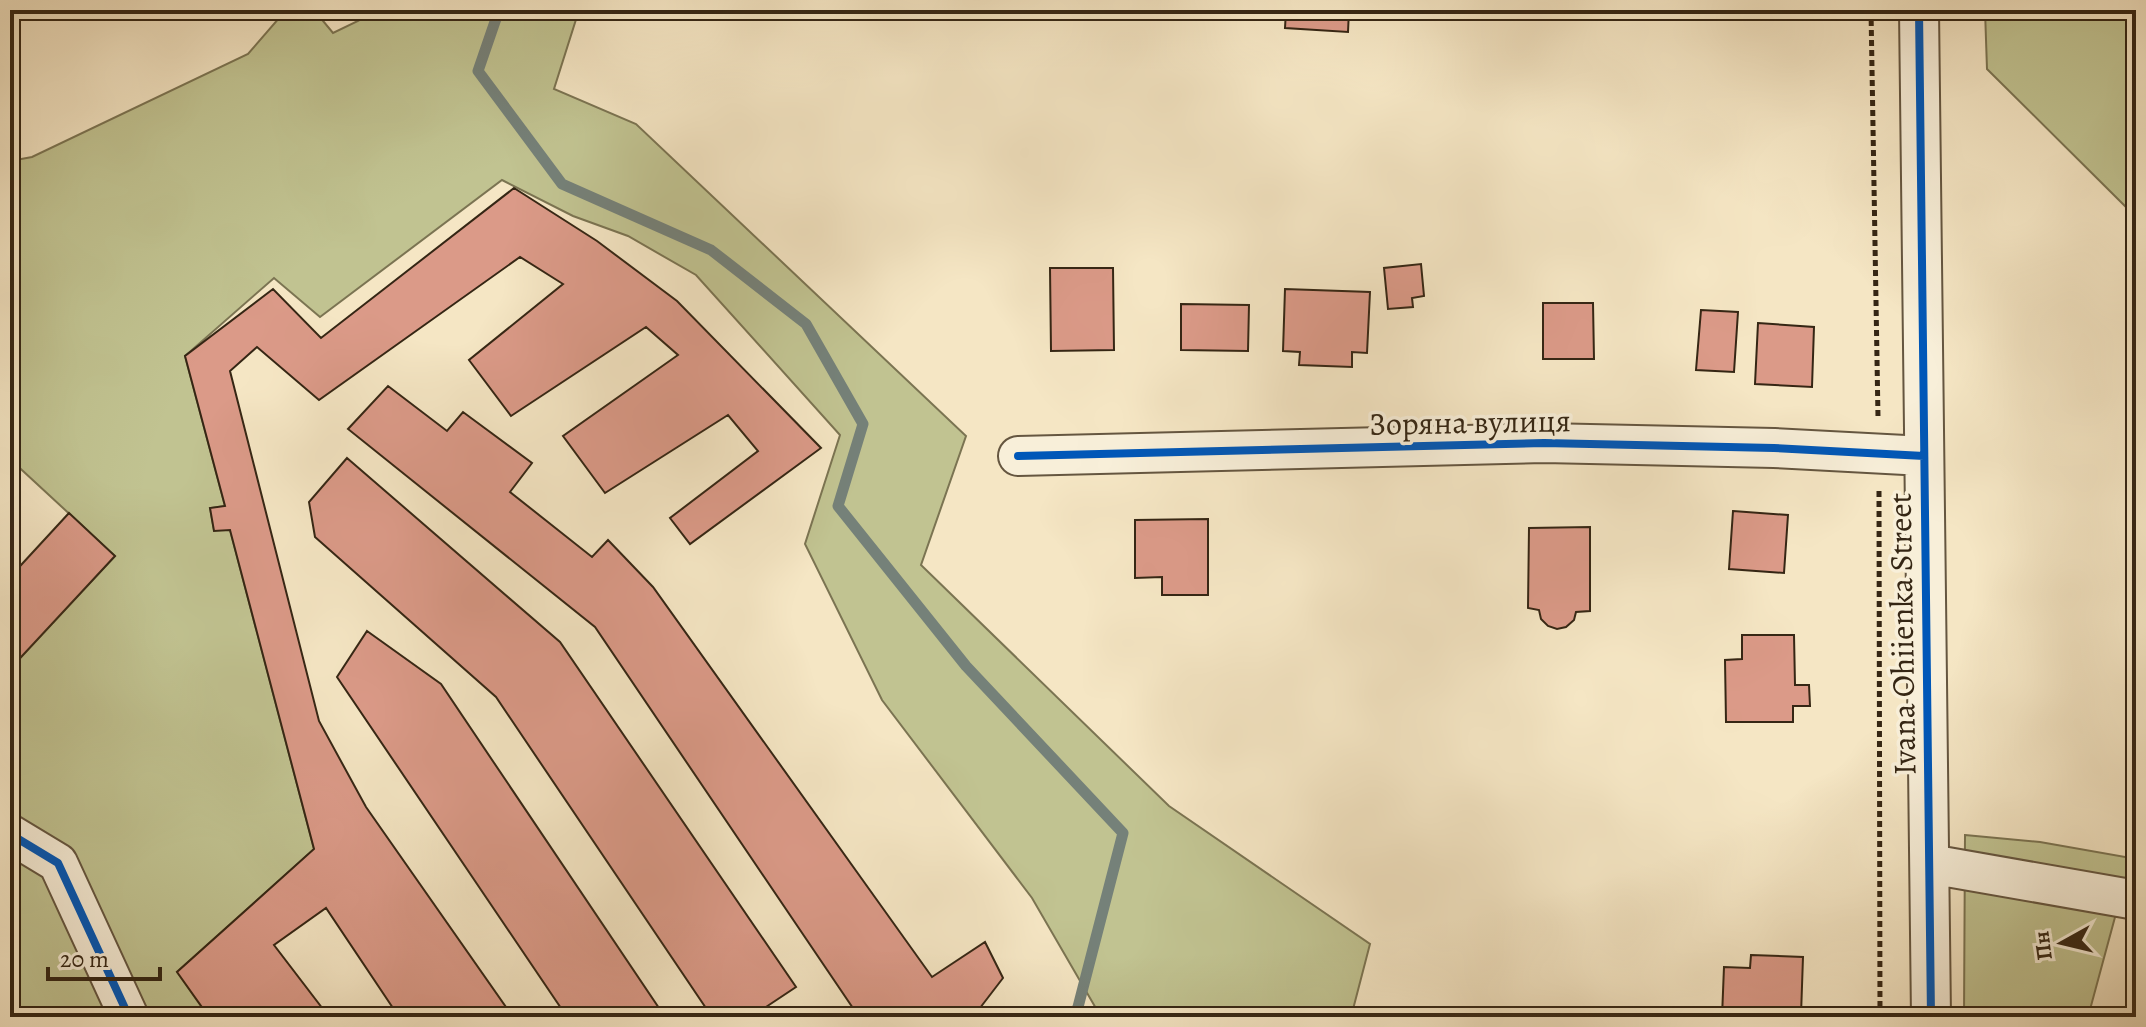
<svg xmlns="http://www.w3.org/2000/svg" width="2146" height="1027" font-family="Alegreya,serif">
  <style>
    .green { fill: #c1c391; stroke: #7b7452; stroke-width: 2 }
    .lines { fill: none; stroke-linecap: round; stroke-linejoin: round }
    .stream { stroke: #758179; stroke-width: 11 }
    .building { fill: #db9a88; stroke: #352614; stroke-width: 2 }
    .minor-casing { stroke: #655640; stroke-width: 42 }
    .path { stroke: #352614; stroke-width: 5; stroke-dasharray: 6 4; stroke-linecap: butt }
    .minor { stroke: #f8efd9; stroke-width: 38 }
    .cycleway-casing { stroke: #f8efd9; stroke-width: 13 }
    .cycleway { stroke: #0057b8; stroke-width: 8 }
    .labels { text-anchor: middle; stroke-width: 7; stroke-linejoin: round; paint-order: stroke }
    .street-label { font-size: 32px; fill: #352614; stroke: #f8efd9 }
  </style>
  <rect width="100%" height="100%" fill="#f5e6c4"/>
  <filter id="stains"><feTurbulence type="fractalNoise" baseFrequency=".0025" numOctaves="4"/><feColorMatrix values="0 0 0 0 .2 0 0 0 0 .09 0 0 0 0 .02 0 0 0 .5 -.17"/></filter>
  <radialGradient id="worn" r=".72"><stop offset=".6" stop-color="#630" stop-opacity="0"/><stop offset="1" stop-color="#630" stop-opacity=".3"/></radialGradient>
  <path class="green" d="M286,10H314L333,33L358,21L349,10H579L554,89L636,124L966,436L921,565L1169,806L1370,944L1351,1017H1101L1032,898L882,700L805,544L840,435L696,275L628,236L573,216L502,180L320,317L274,278L185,356L225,506L210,508L214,530H230L314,849L177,972L208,1016L206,1017H10V669L115,556L10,459V161L32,157L248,54Z
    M1985,10H2136V217L1987,69Z
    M1965,835L2040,842L2131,858L2088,1017H1964Z"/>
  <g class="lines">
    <path class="stream" d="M499,10L478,71L562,184L711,250L806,324L863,424L838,506L966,666L1123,833L1078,1007L1073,1017"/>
  </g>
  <path class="building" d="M1286,10H1349L1348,32L1285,28Z
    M514,188L597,241L677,301L821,448L690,544L670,518L758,451L728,415L605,493L563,436L678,355L646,327L511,416L469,360L563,284L520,257L319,400L257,347L230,371L319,721L366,807L513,1017H399L326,908L274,945L329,1017H209L177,972L314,849L230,530L214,531L210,508L225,506L185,356L273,289L321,338Z
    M1421,264L1424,296L1412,298L1413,307L1388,309L1384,268Z
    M1050,268H1113L1114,350L1051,351Z
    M1285,289L1370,292L1367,353L1352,352V367L1299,365L1300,352L1283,351Z
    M1543,303H1593L1594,359H1543Z
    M1181,304L1249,305L1248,351L1181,350Z
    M1701,310L1738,312L1734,372L1696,370Z
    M1758,323L1814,327L1812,387L1755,384Z
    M388,386L447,431L463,412L532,463L510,492L592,557L608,540L653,587L932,977L985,942L1003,978L973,1017H859L595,627L348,429Z
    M347,458L560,642L796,987L751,1017H712L496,697L315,537L309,502Z
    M1733,511L1788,515L1784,573L1729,569Z
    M69,513L115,556L10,669V577Z
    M1208,519V595H1162V577L1135,578V520Z
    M1590,527V611L1576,612L1574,620L1566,627L1557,629L1548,626L1541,619L1539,610L1528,608L1529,528Z
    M367,631L441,684L665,1017H567L337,677Z
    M1742,635H1794L1795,685H1809L1810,706H1793V722H1726L1725,660L1742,659Z
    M1751,955L1803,957L1801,1015L1754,1013V1017H1722L1724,967L1750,968Z"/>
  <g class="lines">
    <defs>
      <path id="minor" d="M1919,10L1931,1017
        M1018,456L1544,443L1774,448L1924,456
        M10,834L58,863L129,1017
        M1930,864L2136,900"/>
    </defs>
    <use href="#minor" class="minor-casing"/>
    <path class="path" d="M1871,10L1878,417
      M1879,491L1880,1017"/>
    <use href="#minor" class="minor"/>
    <defs>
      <path id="cycleway" d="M1919,10L1931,1017
        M1018,456L1544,443L1774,448L1924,456
        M10,834L58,863L129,1017"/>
    </defs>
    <use href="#cycleway" class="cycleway-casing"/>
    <use href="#cycleway" class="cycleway"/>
  </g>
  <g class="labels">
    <g class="street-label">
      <text transform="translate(1470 422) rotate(-1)" y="11">Зоряна вулиця</text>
      <text transform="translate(1902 634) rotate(-91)" y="11">Ivana Ohiienka Street</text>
    </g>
  </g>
  <rect width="2146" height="1027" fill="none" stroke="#f5e6c4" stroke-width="40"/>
  <rect x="12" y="12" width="2122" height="1003" fill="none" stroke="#352614" stroke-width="4"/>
  <rect x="20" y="20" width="2106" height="987" fill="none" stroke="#352614" stroke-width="2"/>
  <g transform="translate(2062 943) rotate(262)" stroke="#f8efd9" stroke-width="6" paint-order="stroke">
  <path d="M0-6L14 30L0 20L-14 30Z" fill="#352614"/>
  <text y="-12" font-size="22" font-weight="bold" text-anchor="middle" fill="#352614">Пн</text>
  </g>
  <path d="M48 967v12h112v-12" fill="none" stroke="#352614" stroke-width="4"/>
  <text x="60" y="967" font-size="24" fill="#352614" stroke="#f8efd9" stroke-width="6" paint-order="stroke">20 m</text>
  <rect width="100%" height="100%" filter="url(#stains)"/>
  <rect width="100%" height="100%" fill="url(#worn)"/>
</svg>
